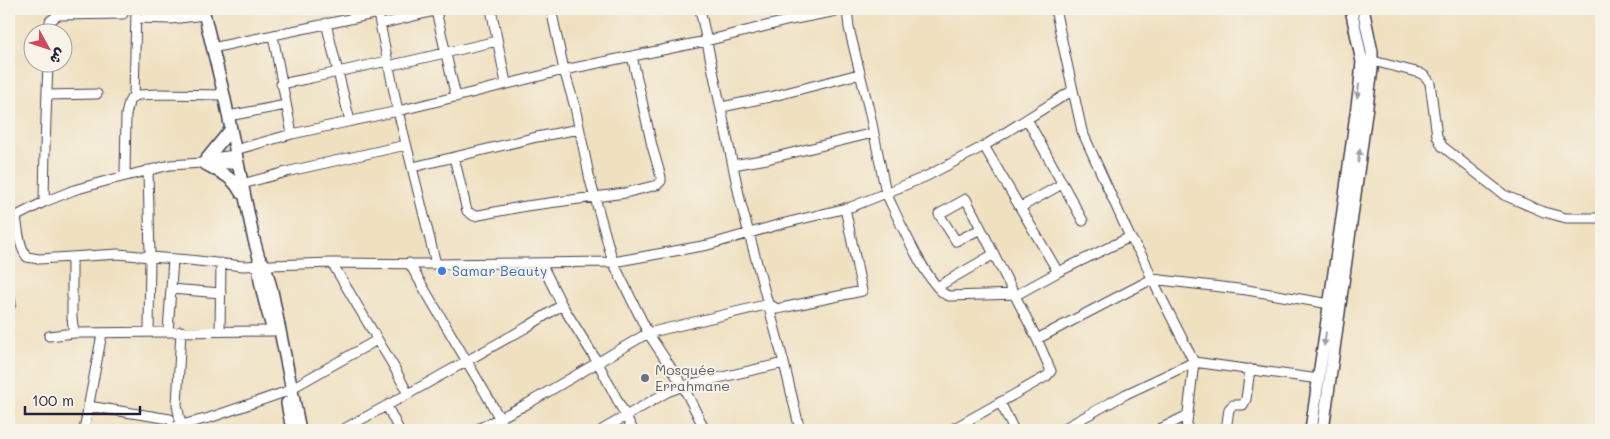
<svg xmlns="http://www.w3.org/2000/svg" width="1610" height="439" font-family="Mali,'Playpen Sans Arabic',sans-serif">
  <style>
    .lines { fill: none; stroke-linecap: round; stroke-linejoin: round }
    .street-casing { stroke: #413e4f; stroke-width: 11 }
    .secondary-casing { stroke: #413e4f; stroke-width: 14 }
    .street { stroke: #fff; stroke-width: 9 }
    .secondary { stroke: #fff; stroke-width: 11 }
    .oneway { fill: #9c9ca7 }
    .shop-dot { fill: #3f7fe0; stroke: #f7f3e8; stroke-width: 2 }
    .worship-dot { fill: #6b7280; stroke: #f7f3e8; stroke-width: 2 }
    .labels { text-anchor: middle; stroke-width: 4; stroke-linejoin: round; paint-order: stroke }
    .shop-label { font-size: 14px; fill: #366cbe; stroke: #f7f3e8; text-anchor: start }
    .worship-label { font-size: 14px; fill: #5b616d; stroke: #f7f3e8; text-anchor: start }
  </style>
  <rect width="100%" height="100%" fill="#f7f3e8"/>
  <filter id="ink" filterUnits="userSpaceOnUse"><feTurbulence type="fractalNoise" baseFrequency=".02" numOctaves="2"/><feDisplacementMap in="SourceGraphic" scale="10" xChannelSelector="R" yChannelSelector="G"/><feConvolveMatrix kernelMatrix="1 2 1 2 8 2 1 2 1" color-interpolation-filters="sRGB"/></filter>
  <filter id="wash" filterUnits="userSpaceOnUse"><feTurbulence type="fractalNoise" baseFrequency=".0096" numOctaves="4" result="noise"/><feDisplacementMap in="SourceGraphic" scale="20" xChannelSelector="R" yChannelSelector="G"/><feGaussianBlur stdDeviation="1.12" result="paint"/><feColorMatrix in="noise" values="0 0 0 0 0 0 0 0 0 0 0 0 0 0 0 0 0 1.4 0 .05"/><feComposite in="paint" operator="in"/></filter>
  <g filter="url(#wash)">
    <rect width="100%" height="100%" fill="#efe0c0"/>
  </g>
  <g filter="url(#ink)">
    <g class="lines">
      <defs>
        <path id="street" d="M377,9L398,111L436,264
          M491,9L506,83
          M700,9L741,204L784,363L800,430
          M788,9L790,20
          M1055,9L1082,131L1130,237L1144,259L1152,279L1247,290L1330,304
          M436,11L456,97
          M136,18L171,19L204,15
          M326,23L350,121
          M381,24L443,9
          M50,32V21L58,15L123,14
          M273,36L292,134
          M212,48L378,13
          M1367,62L1373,61L1420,73L1426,77L1430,83L1437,136L1442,146L1504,195L1544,212L1566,218H1601
          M388,66L497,41
          M281,84L311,78L387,61
          M47,95L97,94
          M134,97L136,9
          M722,107L770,97L859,74
          M228,116L286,105
          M1027,119L1083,221
          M984,146L1073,90
          M235,150L292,134L398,111L564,70L706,41L790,20L847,9L849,28L870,114L886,193L851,207L781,224L708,245L613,262L648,333L683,386L705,430
          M454,157L467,211L474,216L526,206L625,193L657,185L661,181V177L652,146L632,56
          M207,164H238
          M733,165L767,159L873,133
          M413,167L537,137L579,129
          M148,170L150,257L189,260L243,266L332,263L436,264L613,262L590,180L575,107L564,70L551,9
          M125,176L126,115L129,102L132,97L139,95L158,94L224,95
          M242,184L290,171L406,145
          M44,202L45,147L48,62
          M1021,207L1062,184
          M16,217C18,229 19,247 27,257L39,259L118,254L150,257L149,332
          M9,220L44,202L74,190L106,181L170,165L202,163L220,157L236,155
          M72,257V318L74,333L273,331
          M332,263L394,367L408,394L342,430
          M409,263L486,394L506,430
          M541,263L562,305L598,363L633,430
          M1058,272L984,146L927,176L886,193C896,213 929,291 949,296L1018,294L1058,272L1130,237
          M937,287L994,254
          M171,289L221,293
          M9,294L11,304L9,307
          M220,331L221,263
          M168,332L173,259
          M49,336L74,333
          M1037,339L1152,279L1194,362L1186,430
          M408,394L527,327L562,305
          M1000,402L1014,430
          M88,406L170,419
          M387,406L399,430
          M181,425L177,405L181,331
          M84,430L102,334
          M161,430L209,418L285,392L377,340
          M476,430L527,404L648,333L769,304L777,309L862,291L845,208
          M602,430L667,392L683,386L784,363
          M951,430L1047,376L1051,371L1037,339L966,199L939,214L956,241L981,229
          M1061,430L1126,394L1194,362L1319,379
          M1158,430L1188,415
          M1226,430L1229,409L1233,405H1243L1246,399L1250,369"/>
        <path id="secondary" d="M203,9L224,95L253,236L259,258L265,265L272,291L300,430
          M205,161L231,129
          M205,164C221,173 232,176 241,193
          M259,259C256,274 267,311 272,327
          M287,403L292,430
          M1311,430L1342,218L1360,84L1362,62L1351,9
          M1323,430L1372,69V52L1363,9"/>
      </defs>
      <use href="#street" class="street-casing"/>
      <use href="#secondary" class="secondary-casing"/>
      <use href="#street" class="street"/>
      <use href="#secondary" class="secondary"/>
    </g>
    <defs><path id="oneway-solid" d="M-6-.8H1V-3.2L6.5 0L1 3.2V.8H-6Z" transform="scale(1.25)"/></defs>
    <g class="oneway">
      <use href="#oneway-solid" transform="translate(1358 91) rotate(99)"/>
      <use href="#oneway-solid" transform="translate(1359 156) rotate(-82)"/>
      <use href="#oneway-solid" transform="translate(1325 339) rotate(98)"/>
    </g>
  </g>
  <circle class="shop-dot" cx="442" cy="271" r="5"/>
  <circle class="worship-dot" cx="645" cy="378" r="5"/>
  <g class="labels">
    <g class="shop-label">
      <text x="452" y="276">Samar Beauty</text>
    </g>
    <g class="worship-label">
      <text x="655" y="375">Mosquée<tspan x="655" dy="16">Errahmane</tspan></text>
    </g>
  </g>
  <rect width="1610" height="439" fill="none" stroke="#f7f3e8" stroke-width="30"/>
  <g transform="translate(48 48) rotate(130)"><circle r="24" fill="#f7f3e8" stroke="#a29fa3"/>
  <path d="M0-4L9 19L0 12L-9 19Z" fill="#d1495b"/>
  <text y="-8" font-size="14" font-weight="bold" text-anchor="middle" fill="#22223b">ش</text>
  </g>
  <path d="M25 406v8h115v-8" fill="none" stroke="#22223b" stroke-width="2.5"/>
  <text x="32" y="406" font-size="15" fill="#22223b" stroke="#f7f3e8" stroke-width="4" paint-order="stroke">100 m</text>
</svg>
